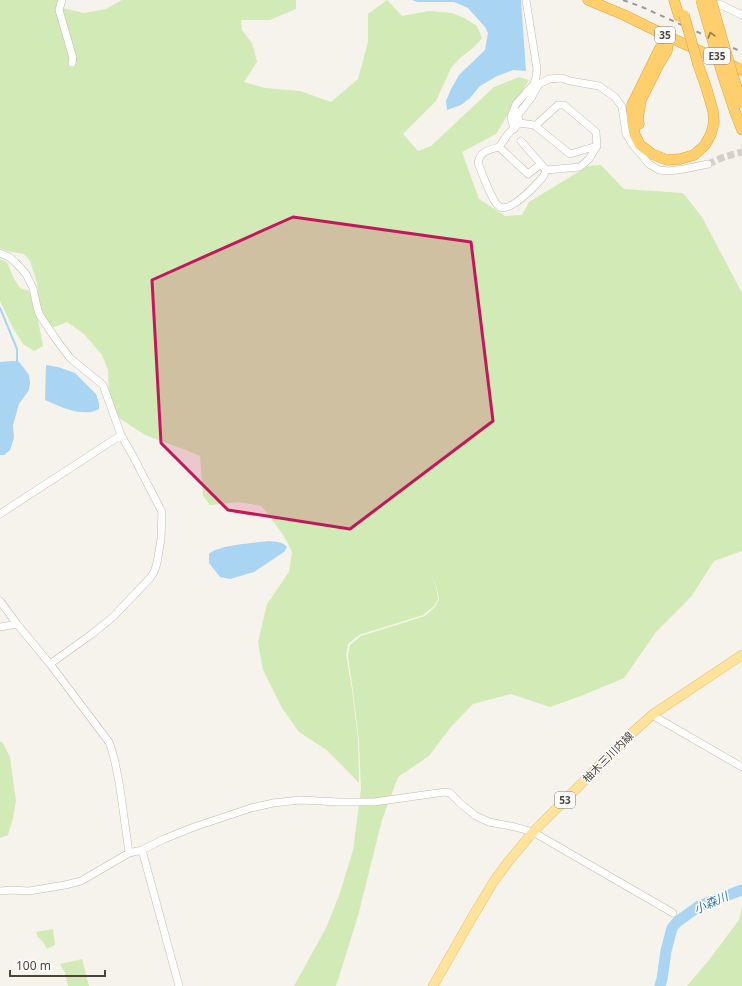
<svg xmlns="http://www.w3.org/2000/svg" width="742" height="986" font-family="'Noto Sans','Noto Sans JP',sans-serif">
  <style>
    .green { fill: #d2eab5 }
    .water { fill: #a9d4f2 }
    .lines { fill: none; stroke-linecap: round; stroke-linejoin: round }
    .stream { stroke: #a9d4f2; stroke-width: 2 }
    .river { stroke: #a9d4f2; stroke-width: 11 }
    .minor-tunnel { stroke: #d4d0c8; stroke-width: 7; stroke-dasharray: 7 3.5; stroke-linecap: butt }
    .minor-casing { stroke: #c2bbae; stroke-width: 8 }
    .major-casing { stroke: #e6c16a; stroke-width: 10 }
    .highway-casing { stroke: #e0a43c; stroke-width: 11 }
    .minor { stroke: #fff; stroke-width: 7 }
    .major { stroke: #ffe39c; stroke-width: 9 }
    .highway { stroke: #ffcf6e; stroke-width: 10 }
    .rail { stroke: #9a9a9a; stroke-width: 2; stroke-dasharray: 5 5; stroke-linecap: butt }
    .highway-bridge-casing { stroke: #e0a43c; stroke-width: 11; stroke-linecap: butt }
    .highway-bridge { stroke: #ffcf6e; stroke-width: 10 }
    .oneway { stroke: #937c4e }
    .marked { fill: #c2185b; fill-opacity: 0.2; stroke: #c2185b; stroke-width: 3; stroke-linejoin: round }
    .labels { text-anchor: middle; stroke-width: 3; stroke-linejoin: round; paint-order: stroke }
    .shield { fill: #fff; stroke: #817c74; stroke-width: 1 }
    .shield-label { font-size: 10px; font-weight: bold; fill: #4b4439 }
    .street-label { font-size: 11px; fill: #4b4439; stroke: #fff }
    .water-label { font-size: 12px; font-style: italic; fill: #2e7ab2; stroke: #fff }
  </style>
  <rect width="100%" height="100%" fill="#f6f3ec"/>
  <path class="green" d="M0,0H60L63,8L84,13L106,9L122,0H296V9L270,20H241L242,30L252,43L257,62L244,82L265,88L300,91L331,102L358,79L368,42V14L387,0L402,16L429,11L452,13L464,18L477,26L482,38L474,47L460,58L451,68L436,101L403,134L418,151L431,146L494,87L519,77L529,80L496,134L462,152L479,199L505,216L522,215L529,202L588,166L601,165L624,189L683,193L702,217L742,293V551L714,561L691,597L656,632L624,678L581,696L550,707L511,694L473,704L450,728L429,756L398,777L382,820L358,916L336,986H294L326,928L340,893L353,850L361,789L359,741L353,691L348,656L350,645L361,636L425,616L435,607L439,600L437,588L431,575L436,587L438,599L434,606L423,615L359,635L348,644L346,655L352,690L358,739L359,783L328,751L299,732L282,708L263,670L258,642L267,604L289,572L292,552L284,536L268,514L261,506L240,502L210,505L203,496L200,456L183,449L145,435L116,416L109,397L108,370L102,355L84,334L67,322L52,328L47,322L40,306L37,283L30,261L24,254L7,251L0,248Z
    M0,259L7,262L14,279L20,288L29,291L37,315L43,346L34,351L23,344L13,328L1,303L0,301Z
    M0,741L3,743L10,757L16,801L13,818L8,835L0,838Z
    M742,906V986H687L709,960L739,920Z
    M53,929L55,945L47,949L43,942L38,937L36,932Z
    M82,959L89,986H68L65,973L60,964Z"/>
  <path class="water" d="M412,0H521L526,71L513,70L497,76L480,86L470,98L461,105L447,110L446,101L451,89L459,75L485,50L488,33L485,27L468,8L454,2H418Z
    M14,361L19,362L24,368L29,375L30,382L29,390L19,404L13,425L14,438L10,450L4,455H0V362Z
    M46,365L58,367L75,373L96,394L99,403V409C96,410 93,412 89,412C75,414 59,406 45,400Z
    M268,541C275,542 282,541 287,547L284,552L254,572L230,579L220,577L209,563V554C217,545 255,543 268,541Z"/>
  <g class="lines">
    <path class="stream" d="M0,308L17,349V363"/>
    <path class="river" d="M660,986L662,979L666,951L672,928L677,922L699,906L742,890"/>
    <path class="minor-tunnel" d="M708,164L724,157L742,152"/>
    <defs>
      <path id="minor" d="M62,0L59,10L73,58L72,63
        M719,4L742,15
        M519,123L518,115L531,98L539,84L549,79L562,78L570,81L599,86L615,97L622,107L626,134L633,145L649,164L659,170L669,171L684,169L708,164
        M514,129L511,117L516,104L534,84L536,77L537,69L526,0
        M521,141L546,170L580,167L589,159L597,146L596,132L564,105H558L535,126
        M499,147L528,174L541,164
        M546,170C545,173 544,176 542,178C535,186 511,212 500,207C492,203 482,172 478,163C480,151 489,150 499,147L508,134L519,123L534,125L570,154L597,146
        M0,253L9,257L15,262L26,274L33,288L37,307L39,314L55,338L70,358L103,385L121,435L133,456L162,512L161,539L157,563L154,572L150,578L113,617L92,634L50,664
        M0,514L121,435
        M0,601L17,624L50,664L109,742C115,757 117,772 120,788C123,809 126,831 129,853
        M0,627L17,624
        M652,715L742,767
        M142,850L179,986
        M0,891L11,890L29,891L65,885L81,881L129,853L142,850L164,839L194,827L251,808L273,803L300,800L339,802H374L445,792L450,793L461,804L476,816L489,822L515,827L533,832L673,913"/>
      <path id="major" d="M433,986L473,916L494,881L508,862L533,832L632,733L652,715L742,655"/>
      <path id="highway" d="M588,0L624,15L669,37L742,70
        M674,0L679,16
        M669,37L660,48L632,105V120L635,135L640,145L652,154L667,160L680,159L694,155L705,145L711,134L714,122L713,111L707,90L698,64
        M735,112L742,130
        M639,124L638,119L641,100L658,66L667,51L669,37"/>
    </defs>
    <use href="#minor" class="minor-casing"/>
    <use href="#major" class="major-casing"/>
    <use href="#highway" class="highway-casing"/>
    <use href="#minor" class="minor"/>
    <use href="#major" class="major"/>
    <use href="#highway" class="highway"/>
    <path class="rail" d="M623,0L642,7L742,52"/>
    <defs>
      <path id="highway-bridge" d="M701,0L722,73L735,112
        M711,0L732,73L742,103
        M684,15L698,64"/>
    </defs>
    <use href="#highway-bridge" class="highway-bridge-casing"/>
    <use href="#highway-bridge" class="highway-bridge"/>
  </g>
  <defs><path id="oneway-chevron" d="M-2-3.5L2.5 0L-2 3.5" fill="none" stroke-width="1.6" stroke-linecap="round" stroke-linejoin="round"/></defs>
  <use class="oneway" href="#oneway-chevron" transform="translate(711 35) rotate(-106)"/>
  <path class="marked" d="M293,217L471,242L493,421L350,529L228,510L161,443L152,280Z"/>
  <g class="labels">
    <g class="shield">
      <rect x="655" y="27" width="20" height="16" rx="3"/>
      <rect x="704" y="48" width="26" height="16" rx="3"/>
      <rect x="555" y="792" width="20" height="16" rx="3"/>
    </g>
    <g class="shield-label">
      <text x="665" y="39">35</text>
      <text x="717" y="60">E35</text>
      <text x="565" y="804">53</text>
    </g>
    <g class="street-label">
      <text transform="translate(608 757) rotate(-45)" y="4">柚木三川内線</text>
    </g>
    <g class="water-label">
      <text transform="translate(711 903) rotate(-24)" y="4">小森川</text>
    </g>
  </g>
  <path d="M10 970v6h95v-6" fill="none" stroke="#4b4439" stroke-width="2"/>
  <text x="16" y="970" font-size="12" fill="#4b4439" stroke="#ffffff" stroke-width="3" paint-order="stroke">100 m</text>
</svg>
